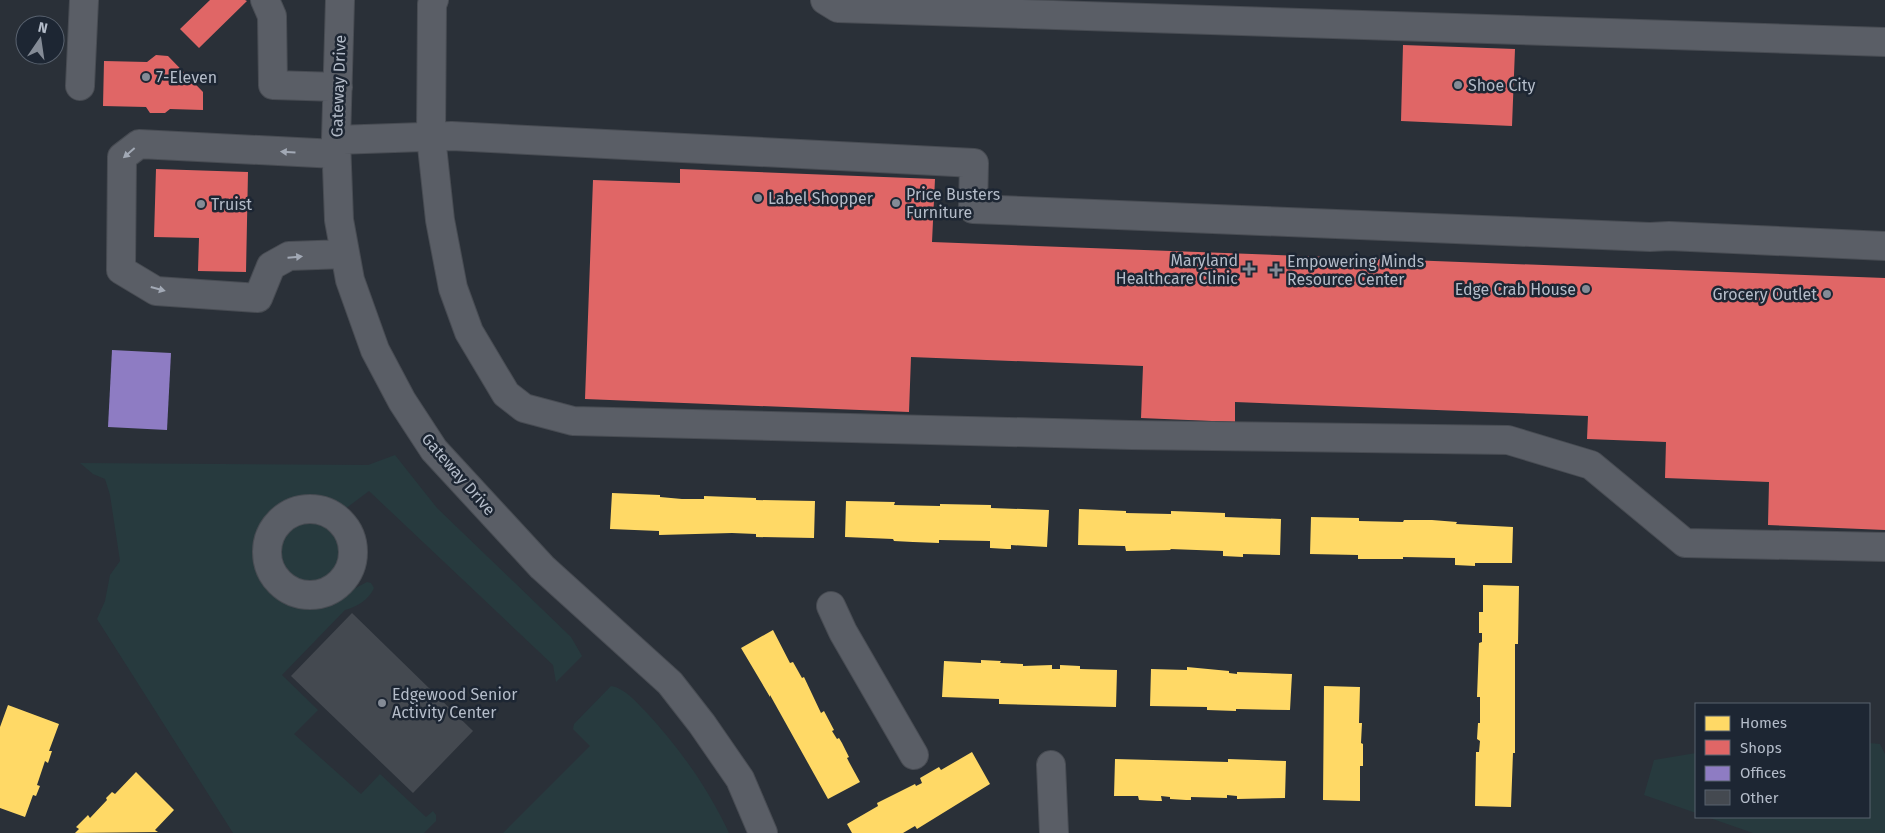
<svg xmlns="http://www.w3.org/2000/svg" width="1885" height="833" font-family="'Fira Sans',sans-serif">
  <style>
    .green { fill: #273a3e }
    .homes { fill: #ffd966 }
    .shops { fill: #e06666 }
    .offices { fill: #8e7cc3 }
    .building { fill: #444950 }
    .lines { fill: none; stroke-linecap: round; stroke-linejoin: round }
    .minor-casing { stroke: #484c53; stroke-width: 30 }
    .minor { stroke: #5a5e66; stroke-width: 28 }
    .oneway { fill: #a2a9b5 }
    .poi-dot { fill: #848b96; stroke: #1d2633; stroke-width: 2 }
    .labels { text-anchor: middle; stroke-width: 5; stroke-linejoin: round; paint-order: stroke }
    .poi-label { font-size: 16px; fill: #b4bcc9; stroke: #1d2633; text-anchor: start }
    .street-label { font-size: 16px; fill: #b4bcc9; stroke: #1d2633 }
  </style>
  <rect width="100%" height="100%" fill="#2a3038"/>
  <path class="green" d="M395,455L437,508L571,637L582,656L556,682L553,665L369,491L345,509L336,502L311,498L290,502L270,515L258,538L261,572L277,594L300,606L323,605L367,582L371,583L374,588C369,600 356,607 345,610L282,675L318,710L294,734L361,794L380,774L426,817L433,811L436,815V821L424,833H233L97,619L105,601L110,575L120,561L110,495L105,479L93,474L80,463L368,465Z
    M277 552a35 35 0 1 1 70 0a35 35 0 1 1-70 0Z
    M611,686C625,688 637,703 647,713C680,749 708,788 729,833H503L590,746L573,729L574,724Z
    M1869,743L1880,744L1885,754V833H1753L1707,817H1869Z
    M1696,753V813L1644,795L1654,760Z"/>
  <path class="homes" d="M612,493L660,495V497L682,499H704V496L756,498V500L815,501L814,538L756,537V534L732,533L659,535V531L610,529Z
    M846,501L895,502L894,505L940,506V504L991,505V508L1049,510L1047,547L1011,545V549H1007L990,548V541L939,540V543L913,542L894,541L893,539L845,537Z
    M1079,509L1126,511V513L1171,514V511L1225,513V517L1281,519L1280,555L1243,554V557L1223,556V551L1170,549L1171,550L1126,551L1125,546L1078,545Z
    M1311,517L1359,518V521L1403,522L1404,520H1432L1457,522L1456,524L1513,527L1512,563H1475V566L1455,565V558L1403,557V559H1358V555L1310,554Z
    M1483,585L1519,586L1518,644H1515V753H1513L1511,807L1475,806L1476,752H1479L1480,741L1477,739L1478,723H1480V697H1477L1479,643L1482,642V633H1479V612H1483Z
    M773,630L790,663L793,662L802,678L804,677L821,713L824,711L834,730L832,731L837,739L839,738L842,743L849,757L847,758L849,762L860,782L828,799L770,695V697L741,648Z
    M981,660L1001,661L1000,663L1023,664V666L1052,665V669H1060V665L1080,666V669L1117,670L1116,707L999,704V699L942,697L944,661L981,663Z
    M1187,667L1229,671V673L1237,674V672L1292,674L1290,710L1236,709V711L1207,710V707L1150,706L1151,669L1187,670Z
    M1324,686L1360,687L1359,723H1362L1361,743L1363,744V766H1360V801L1323,800Z
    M8,705L59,724L49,751H52L48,763L45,761L37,785L40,786L36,796L33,795L25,817L0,808V727Z
    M972,752L990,784L917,829L915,826L903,833H852L847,824L878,806L877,803L915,784L916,786L922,783L920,778L939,767L941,770Z
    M1115,759L1228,762V759L1286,761L1285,798L1237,799V796L1227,795V798L1191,797V800H1186L1170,799V797L1161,796L1162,801H1157L1139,800L1138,796H1114Z
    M136,772L174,810L155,830L158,832L75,833L79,829L76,827L88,815L90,818L107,800L106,798L112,792L115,794Z"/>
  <path class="shops" d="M210,0H245L247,1L199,48L180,29Z
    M1403,45L1515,49L1512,126L1401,121Z
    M156,55L168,56L203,92V110L170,109L165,113H150L146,107L103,106L104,61L147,62Z
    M156,169L248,172L246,272L198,271L199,238L154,237Z
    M680,169L935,179L932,242L1885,278V530L1768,525L1769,482L1665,478L1666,442L1587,439L1588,416L1235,402V422L1141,418L1143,366L911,357L909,412L585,399L593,180L680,183Z"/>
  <path class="offices" d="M112,350L171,353L167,430L108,427Z"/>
  <path class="building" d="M352,613L473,731L413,793L291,676Z"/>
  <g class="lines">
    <defs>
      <path id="minor" d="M265,0L272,16L273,85L338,87
        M340,0L336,140L339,220L350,280L375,350L402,401L434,450L542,567L670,683L702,724L740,779L763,833
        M434,0L432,4L431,137L440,220L453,288L469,332L506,394L524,408L573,421L1131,435L1508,440L1591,465L1685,543L1885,547
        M825,0L838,8L1885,42
        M80,86L84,0
        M336,140L452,136L974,163L973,209L1650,237L1669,236L1885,246
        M336,154L139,144L122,157L121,270L156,291L258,298L271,266L289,256L345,254
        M267 552a43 43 0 1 1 86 0a43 43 0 1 1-86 0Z
        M831,606L843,632L914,755
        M1051,765L1054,833"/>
    </defs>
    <use href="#minor" class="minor-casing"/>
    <use href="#minor" class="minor"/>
  </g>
  <defs><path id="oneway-solid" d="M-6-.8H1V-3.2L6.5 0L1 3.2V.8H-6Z" transform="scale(1.25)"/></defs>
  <g class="oneway">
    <use href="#oneway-solid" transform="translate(288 152) rotate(-177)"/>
    <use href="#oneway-solid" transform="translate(129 153) rotate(139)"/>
    <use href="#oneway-solid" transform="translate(295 257) rotate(-5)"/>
    <use href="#oneway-solid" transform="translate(158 289) rotate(15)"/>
  </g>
  <g class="poi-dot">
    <circle cx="146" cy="77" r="5"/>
    <circle cx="1458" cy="85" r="5"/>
    <circle cx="758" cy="198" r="5"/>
    <circle cx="896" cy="203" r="5"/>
    <circle cx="201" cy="204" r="5"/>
    <path d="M1246.5 261.5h5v5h5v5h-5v5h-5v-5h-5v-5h5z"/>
    <path d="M1273.5 262.5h5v5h5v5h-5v5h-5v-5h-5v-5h5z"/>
    <circle cx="1586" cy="289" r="5"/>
    <circle cx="1827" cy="294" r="5"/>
    <circle cx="382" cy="703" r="5"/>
  </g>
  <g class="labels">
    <g class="poi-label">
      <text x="156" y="83">7-Eleven</text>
      <text x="1468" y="91">Shoe City</text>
      <text x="906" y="200">Price Busters<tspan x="906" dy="18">Furniture</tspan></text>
      <text x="768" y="204">Label Shopper</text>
      <text x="211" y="210">Truist</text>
      <text x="1238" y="266" text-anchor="end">Maryland<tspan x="1238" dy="18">Healthcare Clinic</tspan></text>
      <text x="1287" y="267">Empowering Minds<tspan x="1287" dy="18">Resource Center</tspan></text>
      <text x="1576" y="295" text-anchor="end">Edge Crab House</text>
      <text x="1817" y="300" text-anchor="end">Grocery Outlet</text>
      <text x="392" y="700">Edgewood Senior<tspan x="392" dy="18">Activity Center</tspan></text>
    </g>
    <g class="street-label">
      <text transform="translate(338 86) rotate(-88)" y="6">Gateway Drive</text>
      <text transform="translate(459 474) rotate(49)" y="6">Gateway Drive</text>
    </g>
  </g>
  <rect x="1695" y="703" width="175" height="115" fill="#1d2633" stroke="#59626f"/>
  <rect x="1705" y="716" width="25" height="15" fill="#ffd966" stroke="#59626f"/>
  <text x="1740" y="728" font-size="15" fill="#b4bcc9">Homes</text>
  <rect x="1705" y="740" width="25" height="15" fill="#e06666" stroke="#59626f"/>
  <text x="1740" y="753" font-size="15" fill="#b4bcc9">Shops</text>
  <rect x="1705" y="766" width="25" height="15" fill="#8e7cc3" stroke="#59626f"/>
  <text x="1740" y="778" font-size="15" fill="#b4bcc9">Offices</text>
  <rect x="1705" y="790" width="25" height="15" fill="#444950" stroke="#59626f"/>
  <text x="1740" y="803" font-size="15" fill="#b4bcc9">Other</text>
  <g transform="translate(40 40) rotate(13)"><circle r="24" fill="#1d2633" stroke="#59626f"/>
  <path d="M0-4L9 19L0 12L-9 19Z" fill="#848b96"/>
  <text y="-8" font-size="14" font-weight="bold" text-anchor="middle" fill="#b4bcc9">N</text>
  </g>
</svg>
